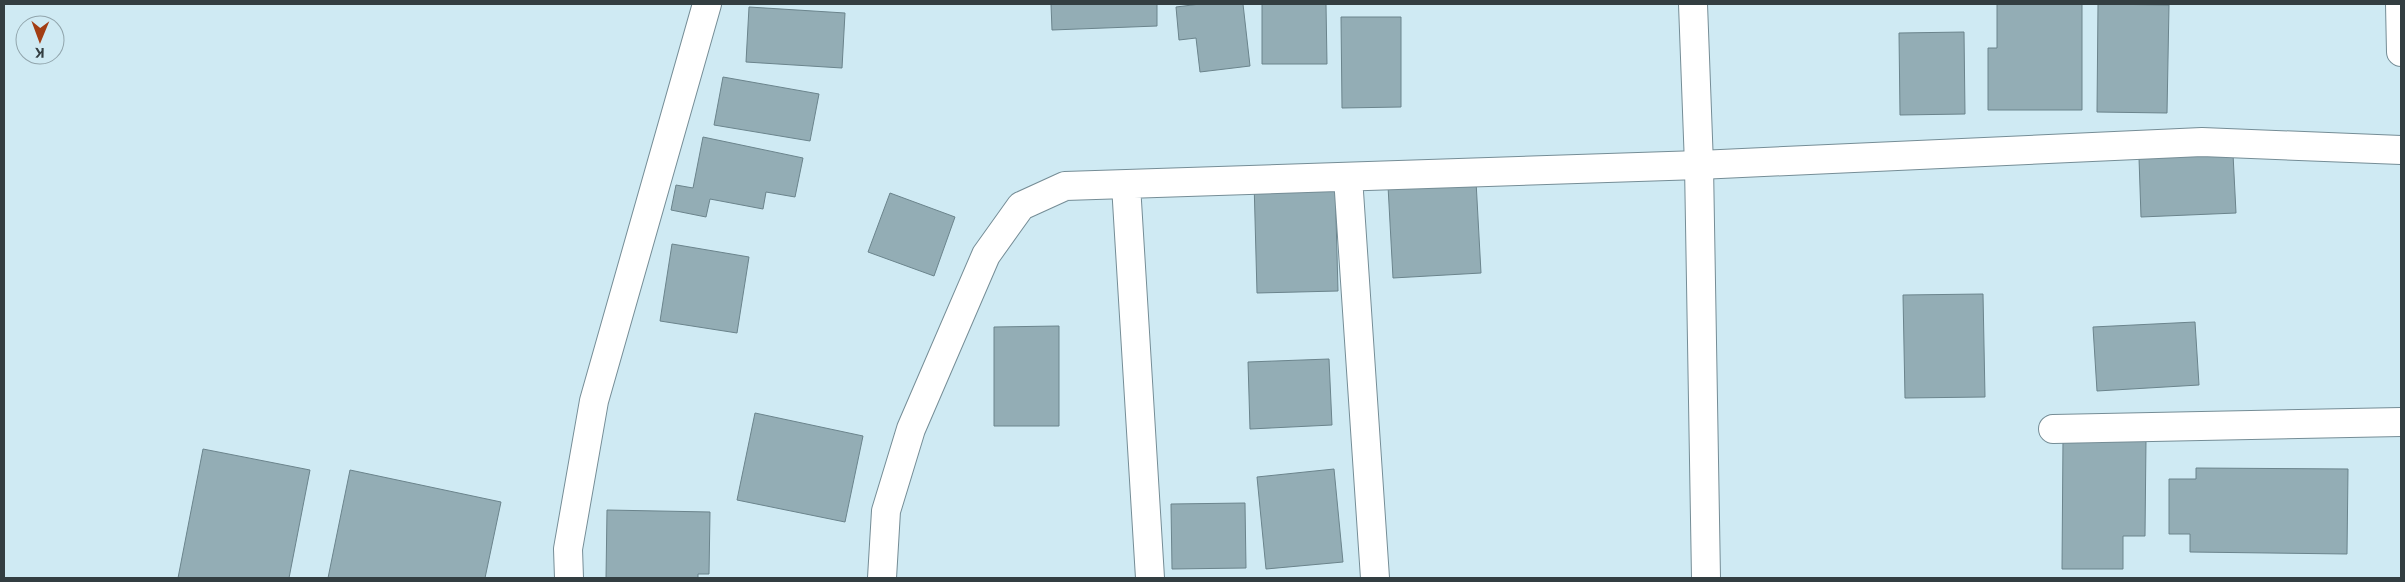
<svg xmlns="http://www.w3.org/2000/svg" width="2405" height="582" font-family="'IBM Plex Sans',sans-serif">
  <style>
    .building { fill: #93adb5; stroke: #6b848c }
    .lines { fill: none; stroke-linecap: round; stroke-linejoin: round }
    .minor-casing { stroke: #758d96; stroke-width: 30 }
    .tertiary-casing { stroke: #758d96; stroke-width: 30 }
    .minor { stroke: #fff; stroke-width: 28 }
    .tertiary { stroke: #fff; stroke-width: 28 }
  </style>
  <rect width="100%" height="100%" fill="#cfeaf3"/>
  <path class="building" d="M1051,4H1157V26L1052,30Z
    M1200,4H1243L1250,66L1200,72L1196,38L1179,40L1176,7Z
    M1262,4H1326L1327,64H1262Z
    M1997,4H2082V110H1988V48H1997Z
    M2098,4L2169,5L2167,113L2097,112Z
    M749,7L845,13L842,68L746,62Z
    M1341,17H1401V107L1342,108Z
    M1964,32L1965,114L1900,115L1899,33Z
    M723,77L819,94L810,141L714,125Z
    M703,137L803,158L795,197L766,192L763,209L710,199L706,217L671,210L676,185L693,188Z
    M2233,154L2236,213L2141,217L2139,158Z
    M1335,179L1338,291L1257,293L1254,181Z
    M1476,181L1481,273L1393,278L1388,186Z
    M890,193L955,217L934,276L868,252Z
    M672,244L749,257L737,333L660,321Z
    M1983,294L1985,397L1905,398L1903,295Z
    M2195,322L2199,385L2097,391L2093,327Z
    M1059,326V426H994V327Z
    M1329,359L1332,425L1250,429L1248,362Z
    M755,413L863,436L845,522L737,500Z
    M2063,438L2146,439L2145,536H2123V569H2062Z
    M203,449L310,470L289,578H178Z
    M2196,468L2348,469L2347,554L2190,552V534H2169V479H2196Z
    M1334,469L1343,562L1266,569L1257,477Z
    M350,470L501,502L485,578H328Z
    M1245,503L1246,568L1172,569L1171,504Z
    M607,510L710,512L709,574H698V578H606Z"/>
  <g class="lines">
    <defs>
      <path id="minor" d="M2400,4L2401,52
        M1348,177L1375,578
        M1126,185L1150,578
        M2053,429L2401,422
        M569,578L568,549L594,401L707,4
        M882,578L886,511L911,429L986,255L1021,206L1065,186L1699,165L2202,142L2401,150"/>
      <path id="tertiary" d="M1693,4L1699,165L1706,578"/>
    </defs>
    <use href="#minor" class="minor-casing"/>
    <use href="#tertiary" class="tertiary-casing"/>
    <use href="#minor" class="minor"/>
    <use href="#tertiary" class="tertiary"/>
  </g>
  <rect width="2405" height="582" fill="none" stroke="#333e41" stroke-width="10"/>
  <g transform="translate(40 40) rotate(181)"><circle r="24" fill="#cfeaf3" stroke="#91a5ac"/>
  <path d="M0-4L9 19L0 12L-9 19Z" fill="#a23d13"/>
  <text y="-8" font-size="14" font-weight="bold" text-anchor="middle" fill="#333e41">K</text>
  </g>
</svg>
